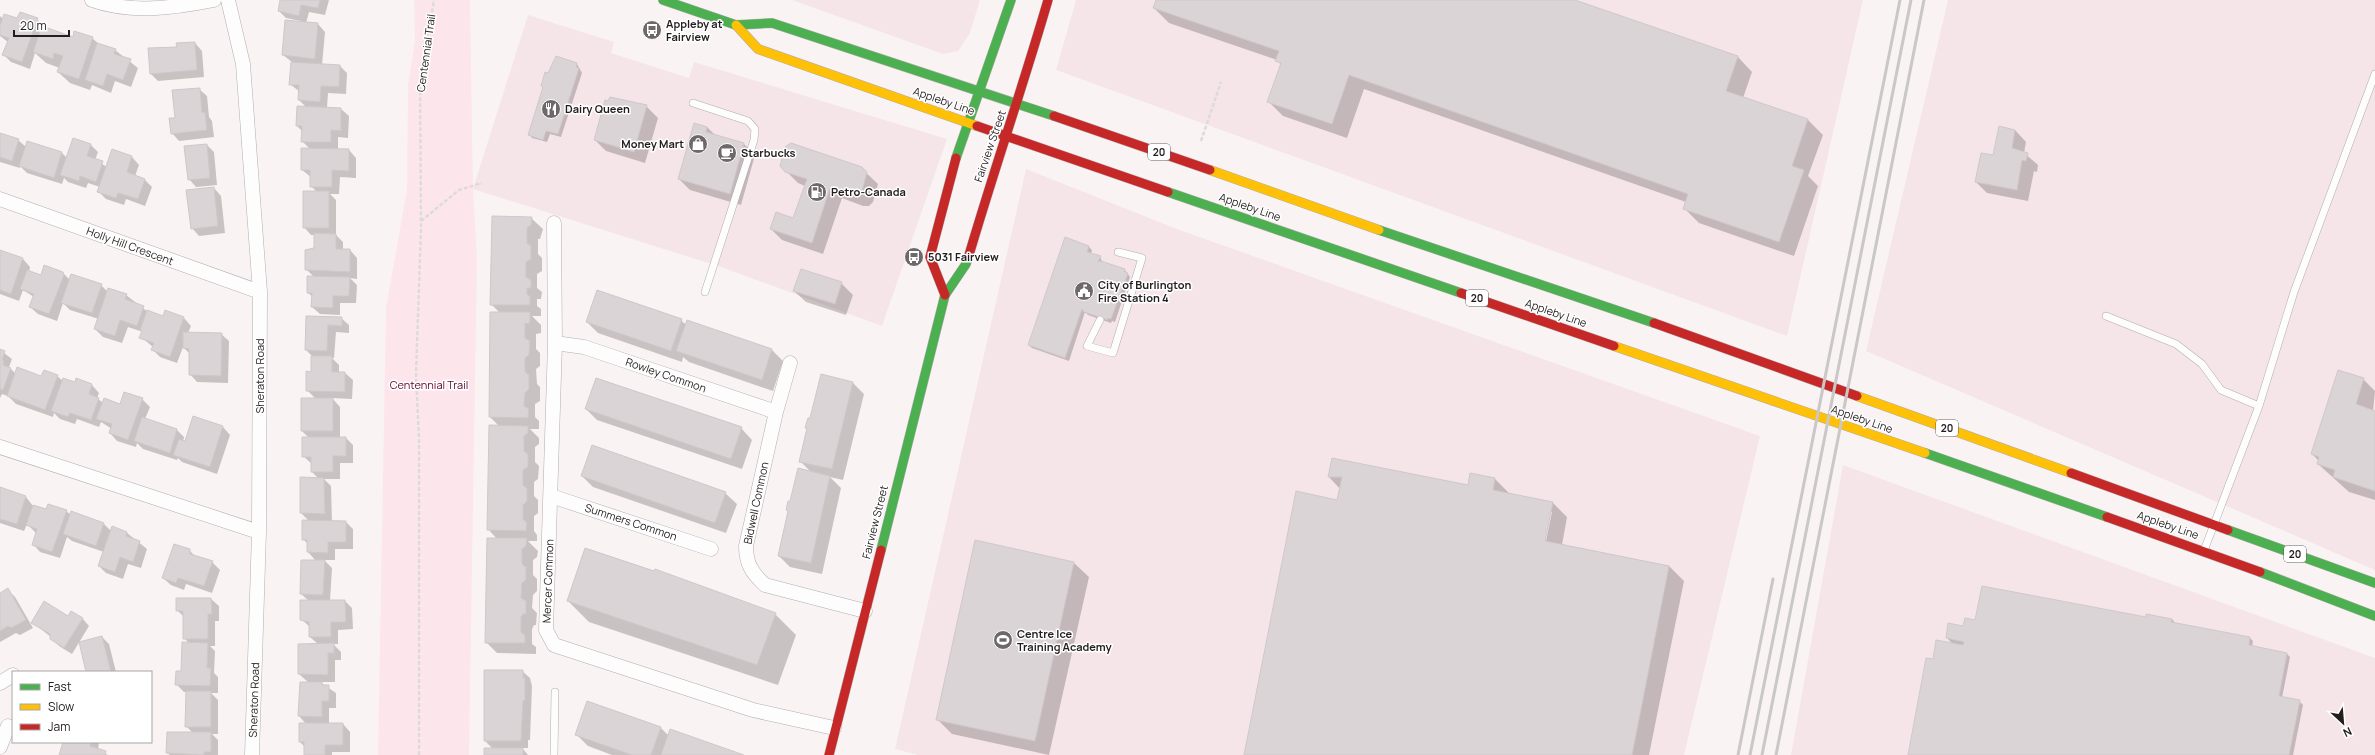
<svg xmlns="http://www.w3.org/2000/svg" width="2375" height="755" font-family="Manrope,sans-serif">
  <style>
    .built { fill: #f5e5e9 }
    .green { fill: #fce6ec }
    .shadow { fill: #0003; fill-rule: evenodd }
    .building { fill: #dbd4d6; stroke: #cfc8ca }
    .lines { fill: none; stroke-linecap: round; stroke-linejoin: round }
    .lane-casing { stroke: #b2adae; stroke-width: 8 }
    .street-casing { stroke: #b2adae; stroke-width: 15 }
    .fast-casing { stroke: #b2adae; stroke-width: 10 }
    .slow-casing { stroke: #b2adae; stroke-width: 10 }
    .jam-casing { stroke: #b2adae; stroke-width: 10 }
    .path { stroke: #dddada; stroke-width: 2.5; stroke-dasharray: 4 2; stroke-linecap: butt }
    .lane { stroke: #fefdfd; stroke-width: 7 }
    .street { stroke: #fefdfd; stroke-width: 14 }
    .fast { stroke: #4caf50; stroke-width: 9 }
    .slow { stroke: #ffc107; stroke-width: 9 }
    .jam { stroke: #c62828; stroke-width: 9 }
    .rail { stroke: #c9c7c7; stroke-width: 3 }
    .labels { text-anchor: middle; stroke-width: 3; stroke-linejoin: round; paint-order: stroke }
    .shield { fill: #fff; stroke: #656162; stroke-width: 1 }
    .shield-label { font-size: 10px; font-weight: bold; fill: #231d1f }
    .poi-label { font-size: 11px; font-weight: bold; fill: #231d1f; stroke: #fff; text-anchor: start }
    .street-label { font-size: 11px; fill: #231d1f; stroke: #fff }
    .park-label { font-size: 11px; fill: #600432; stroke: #fff }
  </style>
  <rect width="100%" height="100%" fill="#faf3f4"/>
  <path class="built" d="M792,0H980L970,33L958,51L943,54Z
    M1076,0H1863L1787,336L1056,70Z
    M1948,0H2375V570L1866,351Z
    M528,15L614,42L611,53L689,78L694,62L947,139L882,326L721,267L473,189Z
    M1026,169L1177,229L1760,436L1684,755H918L895,749Z
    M1843,465L2375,658V755H1791Z"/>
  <path class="green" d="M414,0H470L473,189L477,259L469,755H378L386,308L407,189L408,85L415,40Z"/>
  <path class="shadow" d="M281,0H329L325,15L309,12L306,23L318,24L325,32L322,65L340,66L347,73L346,94L328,93L327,108L341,109L349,116L348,138L338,137V150H349L356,158V178L340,177L339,194H330L336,200V235L343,242V250H350L357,258V279L350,278L357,285L356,303H340V315L320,314L312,307L313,297L308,293L314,277L306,269L315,249V235H311L304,227L317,192L311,186V177L302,170L311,150L302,141V131L297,126L307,108L299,100L300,92L290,84L292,62L283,55L301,21L286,18L279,11Z
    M1157,0H1572L1738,57L1752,72L1743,98L1808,120L1823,135L1808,176L1818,186L1794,256L1699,223L1684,208L1686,202L1364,89L1347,138L1283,116L1268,101L1281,65L1277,60L1169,23L1154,8Z
    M0,16L3,19H37L44,28L73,38H92L99,44L115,50L138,68L131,87L115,81L111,93L92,85L90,90L70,83L58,72L60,68L46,63L35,53L30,69L11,62L4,55L8,42L0,36Z
    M195,43L202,51L204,77L158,81L150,73L178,48Z
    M556,57L577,64L582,73L561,137L550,134L547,142L532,138L529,134Z
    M199,89L207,96L209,117L212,121L214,137L179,141L172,133L176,119Z
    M620,99L646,106L658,118L645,163L606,151L595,140Z
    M707,127L715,135L744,144L755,155L741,205L690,190L679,179Z
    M2015,130L2026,142L2024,153L2038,165L2037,172L2034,171L2028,201L1987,193L1976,182Z
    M0,134L18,140L26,147L27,142L62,153L67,158L91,145L98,152L95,160L107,167L113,151L132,157L139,165L135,176L145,180L152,187L145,206L126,199L124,205L106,199L98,191L100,187L88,183L86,188L68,182L64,178L62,184L27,173L20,166V168L0,162Z
    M207,145L214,152L217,185L196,187L189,179Z
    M781,166L861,168L878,184L873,202L869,206H863L842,198L823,254L782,240L771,229L794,219L805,186L798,183Z
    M214,188L221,196L225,233L199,236L192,228Z
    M531,218L543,229L540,239H538V254L542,258V271L537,274V288L542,292L541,299H537V306L541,309V316H532L541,325V333L536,334V349L540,353V366L536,369L537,384L540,387V401L535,404V417L539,421V429H530L539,438V444L535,447V462L539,466L538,479L534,482V496L538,500V513L534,516V531L537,535V541H528L538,551L537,557L533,560V575L537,579V591L533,595L532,608L537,613L536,625H534L532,629V644L536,647V654L497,653L486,642L497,539L488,529L499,426L490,417L500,313L491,304Z
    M1065,239L1089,247L1092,250L1091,254L1100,257L1103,263L1125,270L1130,277L1115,322L1112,321L1111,323L1088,315L1085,312L1069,361L1032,348L1029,345Z
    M0,251L23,259L30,267L29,272L41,276L62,272L70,280L101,285L108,292L126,295L148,312L164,317L184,318L191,326L188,333L221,334L229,341L228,383L197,382L190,374V354L183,347L177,363L160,357L152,349L153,347L141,337L143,332L128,327L122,343L103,337L95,329L99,319L70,310L63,303L57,321L38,314L30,307L34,297L23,290L19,301L0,294Z
    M841,283L853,295L846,315L806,302L794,291Z
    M307,317L341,318L349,325V333L336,332L334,358H332L339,365V373H345L353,380L352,399L332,398L340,407V438H346L353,445V463H340V479H324L331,486L332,522H346L353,529V549H335V560H324L332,568L330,601H345L352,608L353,629L338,630V644H333L341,652V660H335V682H320L336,693V708H329V724H343L350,732V752H332V755H305V747L300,742V724H306L299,716L309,683L299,674L318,644L310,637V627L301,619L309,601L301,594L316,561L308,552V544L303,539L309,521L301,513L319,479L312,472V464L303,456L309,438L302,431L316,399L307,390L312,373V356L306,350Z
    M681,320L686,325L688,321L772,350L783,361L773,391L689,362L683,357L682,362L598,333L587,322Z
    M0,350L12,359L9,367L16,374L42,378L57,376L63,381L76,384L77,380L92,385L99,393L97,398L103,403L120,405L142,399L150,407L145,419L177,430L184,437L183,442L186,443L194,418L223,427L230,435L217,474L182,462L178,458L177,460L143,449L137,443L136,447L117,441L110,433L112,429L101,422L99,427L77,419L75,424L60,419L54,413L53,417L16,404L8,396L2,394L0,398Z
    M2363,379L2375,391L2373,411L2375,412V500L2349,492L2318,464L2319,461L2312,454Z
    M853,383L864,394L843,480L830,477L841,488L822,574L790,567L779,556L791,503L811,472L800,461L808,429L806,428L810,420Z
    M586,409L741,428L752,440L742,469L597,420Z
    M1332,459L1469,486L1471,474L1495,479L1510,494L1552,502L1567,517L1562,545L1669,566L1684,581L1649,755H1245L1338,501L1340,489L1329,477ZM1550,512H1552L1545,546H1543Z
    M582,476L725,493L737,504L726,533L593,487Z
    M0,488L26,497L33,506L47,510L66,511L71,515L72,513L104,524L111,531L127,533L147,549L141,568L128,564L123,579L106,573L99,566L104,552L72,541L67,537L60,558L40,552L33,544L36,533L27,524L24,531L0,523Z
    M189,550L196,557L212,562L220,570L212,593L186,584L184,590L171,585L163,578Z
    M1074,563L1089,577L1049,755L952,734L937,719Z
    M8,590L15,597L33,628L20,635L16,633L0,642V595Z
    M211,599L219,606V621H215V646H210L215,651L214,673L218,677V693H211L218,700V734H212L218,740V755H170L167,753L193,733L186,726L187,692H184L176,684L182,672L189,643L184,638V617L177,610Z
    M568,601L775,614L796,635L778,685L589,622Z
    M69,617L82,618L89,626L72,654L59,646L51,637L32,622Z
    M2146,618L2172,619L2175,623L2250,638L2253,641L2252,647L2287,654L2290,657L2282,698L2299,701L2303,705L2293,755H1909L1934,660L1952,643L1947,638L1964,628L1976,621Z
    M102,637L109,644L116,672H87Z
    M522,671L530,678L532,686L530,740H528V748H522L528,755H485L493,749L485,741Z
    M660,727L669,736L741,755H612L588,746L577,735Z
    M64,742H99L98,750L108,755H60Z"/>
  <path class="building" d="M280,0H320L318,8L301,5L299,16L278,11Z
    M1156,0H1575L1738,56L1726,91L1808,119L1792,166L1804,170L1779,242L1683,209L1688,194L1349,75L1332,124L1267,102L1281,63L1275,61L1279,51L1153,8Z
    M20,12L38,18L22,62L2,55L9,38L0,35V26L4,14L17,18Z
    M285,20L318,23L315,59L282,55Z
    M42,26L73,37L74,31L93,37L79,79L57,72L63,56L54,53L53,59L33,52Z
    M195,42L197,70L150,74L148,48L177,47L176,43Z
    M97,43L116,49L114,54L131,59L123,80L107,74L103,86L85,80Z
    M556,56L577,63L576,67L579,68L558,134L546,131L543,140L528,135L543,87L541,86L545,72L548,73Z
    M291,62L340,65L339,87L321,86L320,102L298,100L299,85H289Z
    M200,88L202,113L205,112L207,130L171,134L169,118H175L172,90Z
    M610,97L647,105L634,152L594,140L605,100L608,101Z
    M297,106L341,108V131L331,130V142H301L302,126H296Z
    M694,123L707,127L706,132L744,143L730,194L678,179Z
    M1999,126L2015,130L2012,148L2028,153L2026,161L2022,160L2017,190L1975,182L1981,153L1993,155Z
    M0,133L19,139L12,161L0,157Z
    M73,138L91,144L87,156L103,161L96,182L80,176L79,181L60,175Z
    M27,141L62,152L54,178L19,166Z
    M791,143L862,167L867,172L862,191L857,195H851L830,188L812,243L770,229L776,212L793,218L807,179L785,172L780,166L785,147Z
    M207,144L210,178L188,180L184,146Z
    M301,148L349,149V171L332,170V187H310V170H301Z
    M112,149L132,156L127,172L145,179L138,199L118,193L116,198L97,192Z
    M214,187L218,226L191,229L186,190Z
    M303,191H329V228H303Z
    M492,216L532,217L531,225L527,228V243L531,246V259L526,262V277L531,280V288H527V294L530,297V305H490Z
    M314,233L336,234V249H350V272L305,270V250L314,248Z
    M1065,237L1089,246L1087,252L1101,256L1098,262L1101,261L1125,269L1124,271L1128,273L1111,319L1108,318V320L1084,312L1082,309L1065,358L1028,345Z
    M0,250L23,258L11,294L0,290Z
    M44,265L63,272L64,275L49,314L29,307L34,294L20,289L27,270L41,275Z
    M801,269L842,282L835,304L793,291Z
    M71,274L102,284L92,313L61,303Z
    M307,276L350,277L349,296H333V308L311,307L312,293H307Z
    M108,288L127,294L125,299L144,306L137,326L120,320L115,336L94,329Z
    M597,290L682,319L671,351L586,322Z
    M147,310L163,316L165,310L184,317L170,357L151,350L154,343L139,338L142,331L140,330Z
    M490,312H530V321L529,324L525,323V338L530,341L529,355L525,358V371L527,374H529V389L525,393L524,406L529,409L528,418L489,417Z
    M306,316L342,317V326L328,325L327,351L305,350Z
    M687,320L772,349L762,380L676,351Z
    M183,332L222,333L221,376L189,375V349L183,348Z
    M0,349L5,351L2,360L4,361L3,365L11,368L3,390L0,389Z
    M311,356H332V372H345V392L306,391V371L311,372Z
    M17,367L41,376L44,370L58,375L45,410L7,396Z
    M2338,370L2364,378L2356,404L2375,411V491L2333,477L2335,470L2317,464L2319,457L2311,454Z
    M821,374L853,382L832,469L799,462L807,428H805L808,418H810Z
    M63,378L75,382L76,378L92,384L89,394L99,398L91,420L70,413L68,417L51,411Z
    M596,378L742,427L731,459L585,409Z
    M124,392L143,398L128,440L109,433L112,424L96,419L104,398L120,404Z
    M301,398H333V431H301Z
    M193,416L223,426L210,467L173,455L179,439L185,441Z
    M142,417L177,429L170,453L134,441Z
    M489,425L528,426V433L524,436V451L528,454V467L523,470V485L527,488V501L523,505V519L527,523L526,531L487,530Z
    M302,437H346V456H333V472H311V457H302Z
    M592,445L726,492L715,523L581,476Z
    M1332,458L1468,485L1470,473L1495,478L1493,490L1553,502L1545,541L1669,566L1632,755H1244L1296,491L1337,500L1342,477H1328Z
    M798,468L830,476L811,563L778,556L788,511L786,510L788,501H790Z
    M300,477L324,478L325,514L300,513Z
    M0,487L26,496L17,524L0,519Z
    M48,504L67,510L52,552L32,545L37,529L26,525L33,505L46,509Z
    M71,511L104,523L96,546L63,534Z
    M302,520L346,521V542H328V553L307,552V540H302Z
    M112,526L127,532L126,536L140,541L133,562L120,557L115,572L98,566Z
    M487,538H527L526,546L522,549V563L524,566L526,567V580L522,583L521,598L526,601V614H523L521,617V632L525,635V643H485Z
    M975,540L1074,562L1035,741L936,720Z
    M174,544L190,549V554L213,561L204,586L178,578L176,583L162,578Z
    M585,548L654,571L655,569L776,613L757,665L567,601Z
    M301,560H325L323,595L300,594Z
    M1982,586L2146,617V614L2172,619L2171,622L2250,637L2249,645L2287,653L2279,696L2300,700L2289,755H1908L1926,658L1933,659L1936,640L1963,645L1964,642L1946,638L1948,623L1963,626L1965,618L1975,620Z
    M8,588L26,620L11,628L8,626L0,631V593Z
    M176,598H211L212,614H208V639H183V611H176Z
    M300,600H345L346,622H331V637H309V622L300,620Z
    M44,601L68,616L71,611L83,618L64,648L50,639V634L31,623Z
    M102,636L111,672H86L79,642Z
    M182,642L208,643L207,668H211L210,686L175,685L176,671H181Z
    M334,643V653H328V675L298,674V644Z
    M484,670H523V678H525V700L523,701L521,741H484Z
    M300,682H322V685H329V701H322V717L298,716Z
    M186,691H211V727H185Z
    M587,701L661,727L651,755H632L575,735Z
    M299,723H343V745H325V755H304V742H299Z
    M670,729L744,755H661Z
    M167,732H211V752H204V755L166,753Z
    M63,742H91L90,746L106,751L105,755H59Z
    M484,748H523V755H484Z"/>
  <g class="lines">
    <defs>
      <path id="lane" d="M693,103L748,121L755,129L754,140L705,292
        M2106,316L2176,344L2202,364L2221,390L2259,406
        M1100,320L1087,346L1113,353L1142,258L1118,252
        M2205,548L2259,406L2294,292L2375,74
        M554,755L555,692"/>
      <path id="street" d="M92,0C131,14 174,8 214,0
        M228,0L243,64L260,292L259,532L252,755
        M0,199L260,292
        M554,223L555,343L546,630L554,645L753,710L834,728
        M555,343L584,347L776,412
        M790,363L776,412L746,546C746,564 752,573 765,585L865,611
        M0,447L259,532
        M551,496L711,549
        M0,683L13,675
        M0,747L8,726"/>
      <path id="fast" d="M663,0L736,25L772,23L1054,116
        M956,158L1011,0
        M1168,192L1461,293
        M1379,230L1654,323
        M1925,453L2107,517
        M2228,530L2375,583
        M881,550L945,295L966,264L969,255
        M2260,572L2375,616"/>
      <path id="slow" d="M736,25L758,49L977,126
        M1210,170L1379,230
        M1614,346L1925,453
        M1857,396L2071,473"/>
      <path id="jam" d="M1054,116L1210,170
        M977,126L1168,192
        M969,255C994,170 1023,86 1048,0
        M1461,293L1614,346
        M945,295L930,257L956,158
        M1654,323L1857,396
        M2071,473L2228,530
        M2107,517L2260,572
        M829,755L881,550"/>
    </defs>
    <use href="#lane" class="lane-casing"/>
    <use href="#street" class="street-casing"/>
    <use href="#fast" class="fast-casing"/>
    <use href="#slow" class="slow-casing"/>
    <use href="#jam" class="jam-casing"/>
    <path class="path" d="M1201,141L1221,82
      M421,221L459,190L482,183
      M419,755V440L416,374L421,228L420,81L434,0"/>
    <use href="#lane" class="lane"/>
    <use href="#street" class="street"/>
    <use href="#fast" class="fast"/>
    <use href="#slow" class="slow"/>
    <use href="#jam" class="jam"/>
    <path class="rail" d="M1738,755L1773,579
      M1750,755L1900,0
      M1762,755L1911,0
      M1776,755L1924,0"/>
  </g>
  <defs>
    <symbol id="bus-disc" viewBox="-11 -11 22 22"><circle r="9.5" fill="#6e686a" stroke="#fff"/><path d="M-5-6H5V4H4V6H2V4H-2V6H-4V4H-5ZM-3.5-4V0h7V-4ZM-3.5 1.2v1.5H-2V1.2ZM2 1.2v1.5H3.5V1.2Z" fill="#fff"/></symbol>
    <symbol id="restaurant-disc" viewBox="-11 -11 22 22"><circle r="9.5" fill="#6e686a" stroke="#fff"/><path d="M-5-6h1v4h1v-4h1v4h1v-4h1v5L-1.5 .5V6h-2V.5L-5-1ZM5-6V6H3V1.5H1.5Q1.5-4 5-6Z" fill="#fff"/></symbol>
    <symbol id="shop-disc" viewBox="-11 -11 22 22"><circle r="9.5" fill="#6e686a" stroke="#fff"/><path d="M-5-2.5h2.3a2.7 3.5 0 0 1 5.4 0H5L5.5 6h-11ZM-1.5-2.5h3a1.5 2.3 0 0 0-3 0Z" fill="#fff"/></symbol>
    <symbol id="cafe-disc" viewBox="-11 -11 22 22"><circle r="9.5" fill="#6e686a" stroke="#fff"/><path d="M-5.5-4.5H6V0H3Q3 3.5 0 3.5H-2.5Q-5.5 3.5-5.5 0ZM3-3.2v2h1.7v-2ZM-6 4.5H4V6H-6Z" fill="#fff"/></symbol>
    <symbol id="fuel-disc" viewBox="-11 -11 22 22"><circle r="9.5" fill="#6e686a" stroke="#fff"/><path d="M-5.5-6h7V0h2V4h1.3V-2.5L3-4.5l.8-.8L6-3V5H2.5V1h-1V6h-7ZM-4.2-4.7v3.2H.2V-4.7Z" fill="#fff"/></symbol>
    <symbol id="civic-disc" viewBox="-11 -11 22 22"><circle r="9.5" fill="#6e686a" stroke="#fff"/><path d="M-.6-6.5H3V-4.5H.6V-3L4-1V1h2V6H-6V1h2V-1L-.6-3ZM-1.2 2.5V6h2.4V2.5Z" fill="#fff"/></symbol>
    <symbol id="stadium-disc" viewBox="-11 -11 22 22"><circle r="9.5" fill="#6e686a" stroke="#fff"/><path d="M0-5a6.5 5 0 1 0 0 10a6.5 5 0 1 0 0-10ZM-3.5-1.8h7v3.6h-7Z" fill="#fff"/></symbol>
  </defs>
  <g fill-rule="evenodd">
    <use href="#bus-disc" x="641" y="19" width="22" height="22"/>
    <use href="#restaurant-disc" x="540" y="98" width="22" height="22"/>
    <use href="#shop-disc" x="687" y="133" width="22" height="22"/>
    <use href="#cafe-disc" x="716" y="142" width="22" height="22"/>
    <use href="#fuel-disc" x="806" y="181" width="22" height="22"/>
    <use href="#bus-disc" x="903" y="246" width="22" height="22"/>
    <use href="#civic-disc" x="1073" y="280" width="22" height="22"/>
    <use href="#stadium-disc" x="992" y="629" width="22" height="22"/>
  </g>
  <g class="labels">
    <g class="shield">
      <rect x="1148" y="144" width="22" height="16" rx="3"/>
      <rect x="1466" y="290" width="22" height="16" rx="3"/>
      <rect x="1936" y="420" width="22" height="16" rx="3"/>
      <rect x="2284" y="546" width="22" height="16" rx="3"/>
    </g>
    <g class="shield-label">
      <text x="1159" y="156">20</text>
      <text x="1477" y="302">20</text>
      <text x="1947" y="432">20</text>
      <text x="2295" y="558">20</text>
    </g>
    <g class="poi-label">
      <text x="666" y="28">Appleby at<tspan x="666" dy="13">Fairview</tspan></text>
      <text x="565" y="113">Dairy Queen</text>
      <text x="684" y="148" text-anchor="end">Money Mart</text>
      <text x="741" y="157">Starbucks</text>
      <text x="831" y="196">Petro-Canada</text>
      <text x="928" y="261">5031 Fairview</text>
      <text x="1098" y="289">City of Burlington<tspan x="1098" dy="13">Fire Station 4</tspan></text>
      <text x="1017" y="638">Centre Ice<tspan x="1017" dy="13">Training Academy</tspan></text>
    </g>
    <g class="street-label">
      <text transform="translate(426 53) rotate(-82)" y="4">Centennial Trail</text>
      <text transform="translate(944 101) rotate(19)" y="4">Appleby Line</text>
      <text transform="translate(990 146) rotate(-71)" y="4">Fairview Street</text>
      <text transform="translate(1250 207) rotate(19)" y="4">Appleby Line</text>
      <text transform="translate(130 246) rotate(20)" y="4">Holly Hill Crescent</text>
      <text transform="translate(1556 313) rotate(19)" y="4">Appleby Line</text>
      <text transform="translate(666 375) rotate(19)" y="4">Rowley Common</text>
      <text transform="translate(260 376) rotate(-90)" y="4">Sheraton Road</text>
      <text transform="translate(1862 419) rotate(19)" y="4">Appleby Line</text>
      <text transform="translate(756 503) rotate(-78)" y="4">Bidwell Common</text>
      <text transform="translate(631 522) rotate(18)" y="4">Summers Common</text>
      <text transform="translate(875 522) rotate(-76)" y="4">Fairview Street</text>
      <text transform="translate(2168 525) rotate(19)" y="4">Appleby Line</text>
      <text transform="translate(548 581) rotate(-88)" y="4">Mercer Common</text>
      <text transform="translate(254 700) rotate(-88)" y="4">Sheraton Road</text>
    </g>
    <g class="park-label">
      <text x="429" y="389">Centennial Trail</text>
    </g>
  </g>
  <rect x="12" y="671" width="140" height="72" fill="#ffffff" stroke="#a7a5a5"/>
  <rect x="20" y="684" width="20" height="6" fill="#4caf50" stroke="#a7a5a5"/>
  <text x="48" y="691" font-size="12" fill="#231d1f">Fast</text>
  <rect x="20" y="704" width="20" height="6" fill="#ffc107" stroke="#a7a5a5"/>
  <text x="48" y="711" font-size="12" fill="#231d1f">Slow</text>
  <rect x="20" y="724" width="20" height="6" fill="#c62828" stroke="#a7a5a5"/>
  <text x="48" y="731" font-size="12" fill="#231d1f">Jam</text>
  <g transform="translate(2343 723) rotate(154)" stroke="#ffffff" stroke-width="3" paint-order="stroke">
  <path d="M0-3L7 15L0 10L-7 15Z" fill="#231d1f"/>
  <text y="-6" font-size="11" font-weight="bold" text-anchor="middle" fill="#231d1f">N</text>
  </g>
  <path d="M14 30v6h55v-6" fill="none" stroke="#231d1f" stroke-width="2"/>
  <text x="20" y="30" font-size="12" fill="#231d1f" stroke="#ffffff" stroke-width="3" paint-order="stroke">20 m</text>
</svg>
